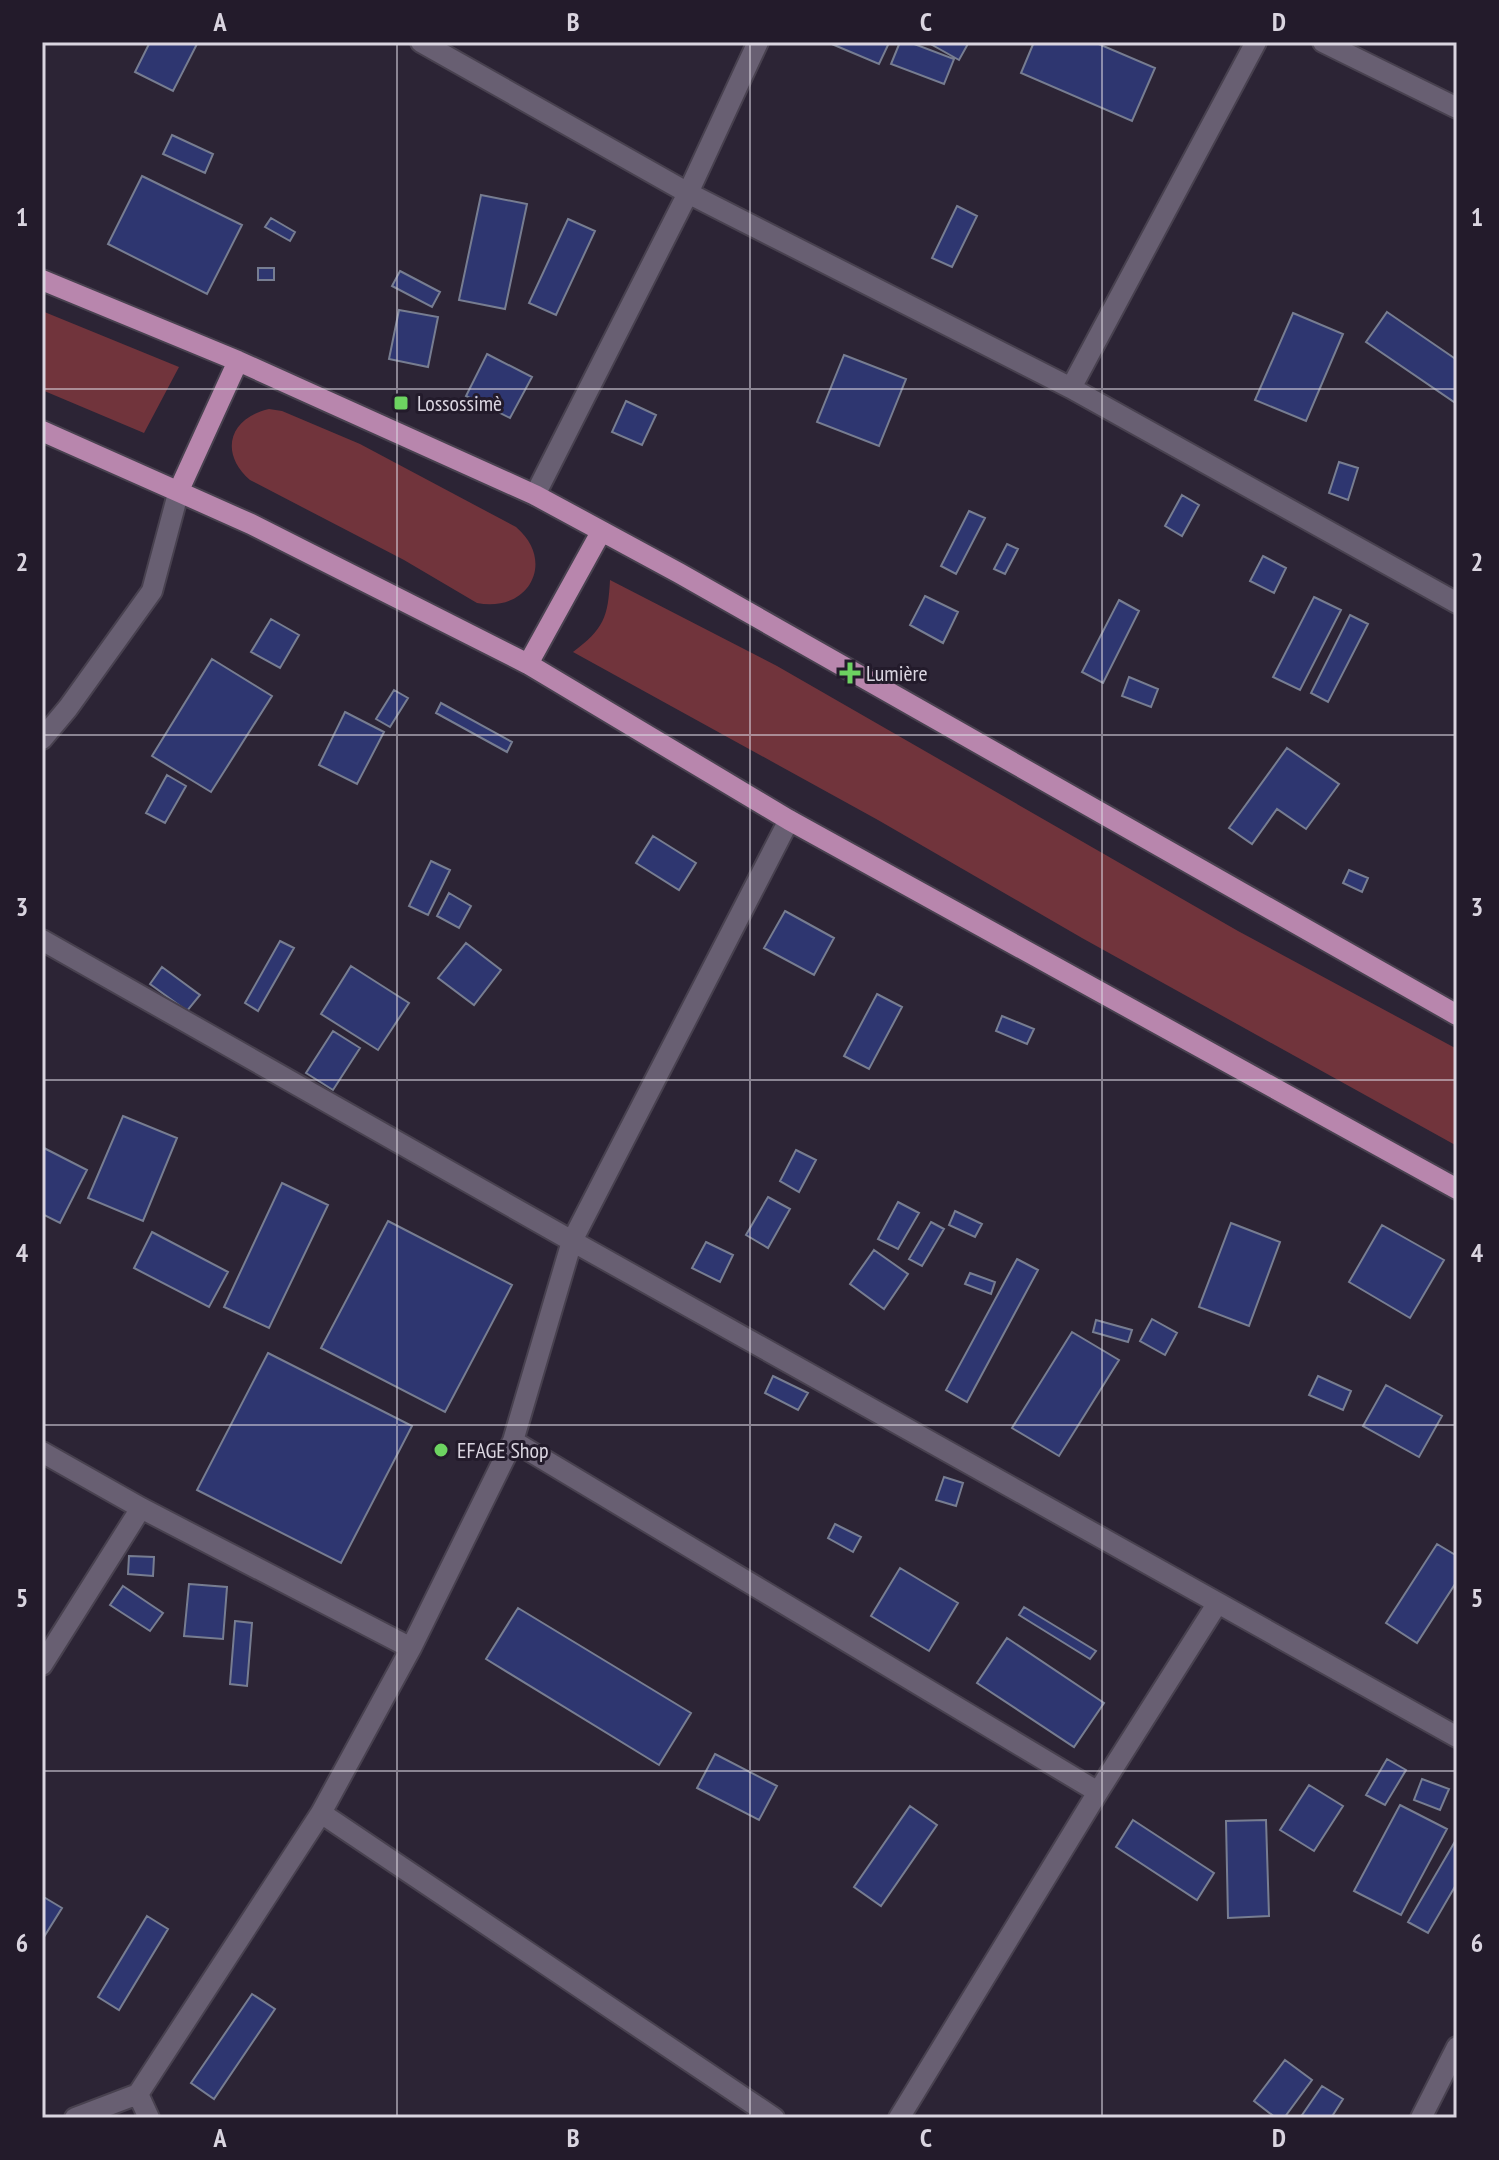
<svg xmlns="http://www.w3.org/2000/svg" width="1499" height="2160" font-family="'PT Sans Narrow',sans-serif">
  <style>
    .green { fill: #71343c }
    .building { fill: #2e3670; stroke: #777d91; stroke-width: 2 }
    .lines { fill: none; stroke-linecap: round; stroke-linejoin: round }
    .minor-casing { stroke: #48414f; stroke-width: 24 }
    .primary-casing { stroke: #48414f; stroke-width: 24 }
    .minor { stroke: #685f72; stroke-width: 20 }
    .primary { stroke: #b886ad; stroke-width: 20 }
    .grid { fill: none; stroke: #dad5e0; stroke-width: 2; stroke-opacity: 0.55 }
    .poi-dot { fill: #6dd361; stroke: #231b2b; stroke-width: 3 }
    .labels { text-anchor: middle; stroke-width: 6; stroke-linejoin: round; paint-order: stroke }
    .poi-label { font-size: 22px; fill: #dad5e0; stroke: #231b2b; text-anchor: start }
    .neatline { fill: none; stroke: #dad5e0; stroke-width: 3 }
    .grid-label { font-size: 26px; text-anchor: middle; font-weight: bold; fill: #dad5e0 }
  </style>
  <rect width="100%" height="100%" fill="#2c2435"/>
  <path class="green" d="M42,311L179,367L144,433L42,390Z
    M269,409L282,411L360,444L516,527C557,562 528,613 477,603L404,560L250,480C219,453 229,418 269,409Z
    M610,580L777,666L1238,931L1457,1049V1146L1082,938L878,820L573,652C604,629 608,617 610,580Z"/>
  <path class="building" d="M150,42H198L173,91L135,72Z
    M827,42H887L889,43L879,64Z
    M900,42H909L954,59L944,84L891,64Z
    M927,42H969L959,60Z
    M1034,42H1094L1155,68L1132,121L1021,73Z
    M172,135L213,154L205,173L163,154Z
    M142,176L242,225L207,294L108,244Z
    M481,195L527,204L505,309L459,300Z
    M957,206L977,216L952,267L932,258Z
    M271,218L295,232L290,241L265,227Z
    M568,219L595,231L556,315L529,303Z
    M258,268H274V280H258Z
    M400,271L440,292L432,307L392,286Z
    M399,310L438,317L428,367L389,359Z
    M1387,312L1457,360V404L1366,342Z
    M1293,313L1343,334L1306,421L1255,400Z
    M487,354L532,377L510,418L466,396Z
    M844,355L906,379L879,446L817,422Z
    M626,401L656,415L642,445L612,432Z
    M1339,462L1358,468L1348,500L1329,493Z
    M1182,495L1199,505L1182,536L1165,526Z
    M969,511L985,518L956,574L941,566Z
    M1007,544L1018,549L1005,574L994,569Z
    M1263,556L1286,568L1274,593L1250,581Z
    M925,596L958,612L943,643L910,625Z
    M1314,597L1341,610L1300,690L1273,677Z
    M1119,600L1139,611L1103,683L1082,672Z
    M1350,615L1368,624L1328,702L1311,693Z
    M271,619L299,635L280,668L251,652Z
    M212,659L272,696L211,792L152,756Z
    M1129,677L1158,689L1151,707L1122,696Z
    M394,690L408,698L390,727L376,719Z
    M441,703L512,742L507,752L436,713Z
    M345,712L384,732L357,784L319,765Z
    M1287,748L1339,784L1306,829L1277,809L1252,844L1229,828Z
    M167,775L186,786L165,823L146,813Z
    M653,836L696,863L679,890L636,863Z
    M431,861L450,870L428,915L409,906Z
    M1349,870L1368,878L1362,892L1343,883Z
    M449,893L471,906L459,928L437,916Z
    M785,911L834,938L814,975L764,948Z
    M280,941L294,948L258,1011L245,1003Z
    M466,943L501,970L474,1005L438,978Z
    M351,966L409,1003L378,1050L321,1014Z
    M162,967L200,995L187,1011L150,984Z
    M877,994L902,1007L869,1069L844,1056Z
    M1002,1016L1034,1029L1027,1044L996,1031Z
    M333,1031L360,1048L333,1090L306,1073Z
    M123,1116L177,1138L143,1221L88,1198Z
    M42,1147L87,1170L60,1223L42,1214Z
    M796,1150L816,1160L799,1192L780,1181Z
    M282,1183L328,1205L269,1328L224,1307Z
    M768,1197L790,1209L768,1248L746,1235Z
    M898,1202L919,1213L898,1249L878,1239Z
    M955,1211L982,1224L975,1237L949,1225Z
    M388,1221L512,1285L445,1412L321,1348Z
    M931,1222L944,1229L922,1266L909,1259Z
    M1231,1223L1280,1242L1249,1326L1199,1307Z
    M1382,1225L1444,1260L1410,1318L1349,1282Z
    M152,1232L228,1272L209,1307L134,1268Z
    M706,1242L733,1255L720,1282L692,1268Z
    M874,1250L908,1274L884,1309L850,1284Z
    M1017,1259L1038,1270L967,1402L946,1390Z
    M970,1273L995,1282L991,1294L965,1284Z
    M1152,1319L1177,1333L1165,1355L1140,1341Z
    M1096,1320L1132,1330L1128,1342L1093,1332Z
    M1072,1332L1119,1360L1059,1456L1012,1428Z
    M268,1353L412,1426L341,1563L197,1490Z
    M773,1376L808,1393L798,1410L765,1393Z
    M1318,1376L1351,1391L1343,1410L1309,1395Z
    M1386,1385L1442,1416L1419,1457L1363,1426Z
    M944,1477L963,1483L956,1506L936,1500Z
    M835,1524L861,1537L853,1552L828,1538Z
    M1437,1544L1457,1556V1581L1417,1643L1386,1623Z
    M129,1556L154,1557L153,1576L128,1574Z
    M900,1568L958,1603L929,1651L871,1616Z
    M189,1584L227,1587L223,1639L184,1636Z
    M123,1586L163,1613L150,1631L110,1605Z
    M1024,1607L1096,1651L1090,1659L1019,1615Z
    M518,1608L691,1713L659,1765L486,1659Z
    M235,1621L252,1623L247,1686L230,1684Z
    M1007,1638L1104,1703L1074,1747L977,1683Z
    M715,1754L777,1786L759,1820L697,1788Z
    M1387,1759L1406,1770L1385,1805L1366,1795Z
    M1422,1779L1449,1789L1440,1810L1414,1800Z
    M1309,1785L1343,1806L1314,1851L1280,1830Z
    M1400,1805L1447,1829L1401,1915L1354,1891Z
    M910,1806L937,1825L881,1906L854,1887Z
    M1133,1820L1214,1873L1197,1900L1116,1847Z
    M1266,1820L1269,1916L1228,1918L1226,1821Z
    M1457,1838V1883L1428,1933L1408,1922Z
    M42,1896L62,1908L42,1940Z
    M147,1916L168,1929L119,2010L98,1997Z
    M252,1994L275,2009L214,2099L191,2083Z
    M1285,2060L1312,2080L1284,2118H1276L1254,2101Z
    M1322,2086L1343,2099L1331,2118H1300Z"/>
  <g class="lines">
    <defs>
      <path id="minor" d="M421,42L688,193L1071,388L1457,603
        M1323,42L1457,108
        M1071,388L1256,42
        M535,495L688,193L758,42
        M42,739L68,708L152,591L179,490
        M42,940L572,1241L1457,1737
        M513,1441L1098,1792
        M42,1452L141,1508L411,1648
        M42,1665L141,1508
        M321,1813L774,2118
        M138,2094L149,2118
        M75,2118L138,2094L321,1813L411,1648L513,1441L572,1241L789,820
        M899,2118L1098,1792L1217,1604
        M1421,2118L1457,2047"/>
      <path id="primary" d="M42,280L238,361L535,495L679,573L1457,1015
        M42,431L251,524L528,664L789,820L1457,1189
        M179,490L238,361
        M528,664L601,532"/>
    </defs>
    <use href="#minor" class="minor-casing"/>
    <use href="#primary" class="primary-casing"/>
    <use href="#minor" class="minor"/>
    <use href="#primary" class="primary"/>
  </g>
  <path class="grid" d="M397,42V2118M750,42V2118M1102,42V2118M42,389H1457M42,735H1457M42,1080H1457M42,1425H1457M42,1771H1457"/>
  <g class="poi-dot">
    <rect x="393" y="395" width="16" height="16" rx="4"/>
    <path d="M846 661h8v8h8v8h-8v8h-8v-8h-8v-8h8z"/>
    <circle cx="441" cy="1450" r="8"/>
  </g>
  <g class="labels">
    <g class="poi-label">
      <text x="417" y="411">Lossossimè</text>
      <text x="866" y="681">Lumière</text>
      <text x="457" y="1458">EFAGE Shop</text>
    </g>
  </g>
  <rect width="1499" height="2160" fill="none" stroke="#231b2b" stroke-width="88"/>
  <rect x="44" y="44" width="1411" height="2072" class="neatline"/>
  <g class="grid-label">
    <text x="220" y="31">A</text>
    <text x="573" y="31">B</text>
    <text x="926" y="31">C</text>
    <text x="1279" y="31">D</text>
    <text x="22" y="226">1</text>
    <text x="1477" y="226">1</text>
    <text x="22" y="571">2</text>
    <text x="1477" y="571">2</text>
    <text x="22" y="916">3</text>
    <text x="1477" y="916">3</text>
    <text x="22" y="1262">4</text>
    <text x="1477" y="1262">4</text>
    <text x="22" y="1607">5</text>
    <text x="1477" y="1607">5</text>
    <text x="22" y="1952">6</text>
    <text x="1477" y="1952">6</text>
    <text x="220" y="2147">A</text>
    <text x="573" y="2147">B</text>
    <text x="926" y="2147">C</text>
    <text x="1279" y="2147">D</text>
  </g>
</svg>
